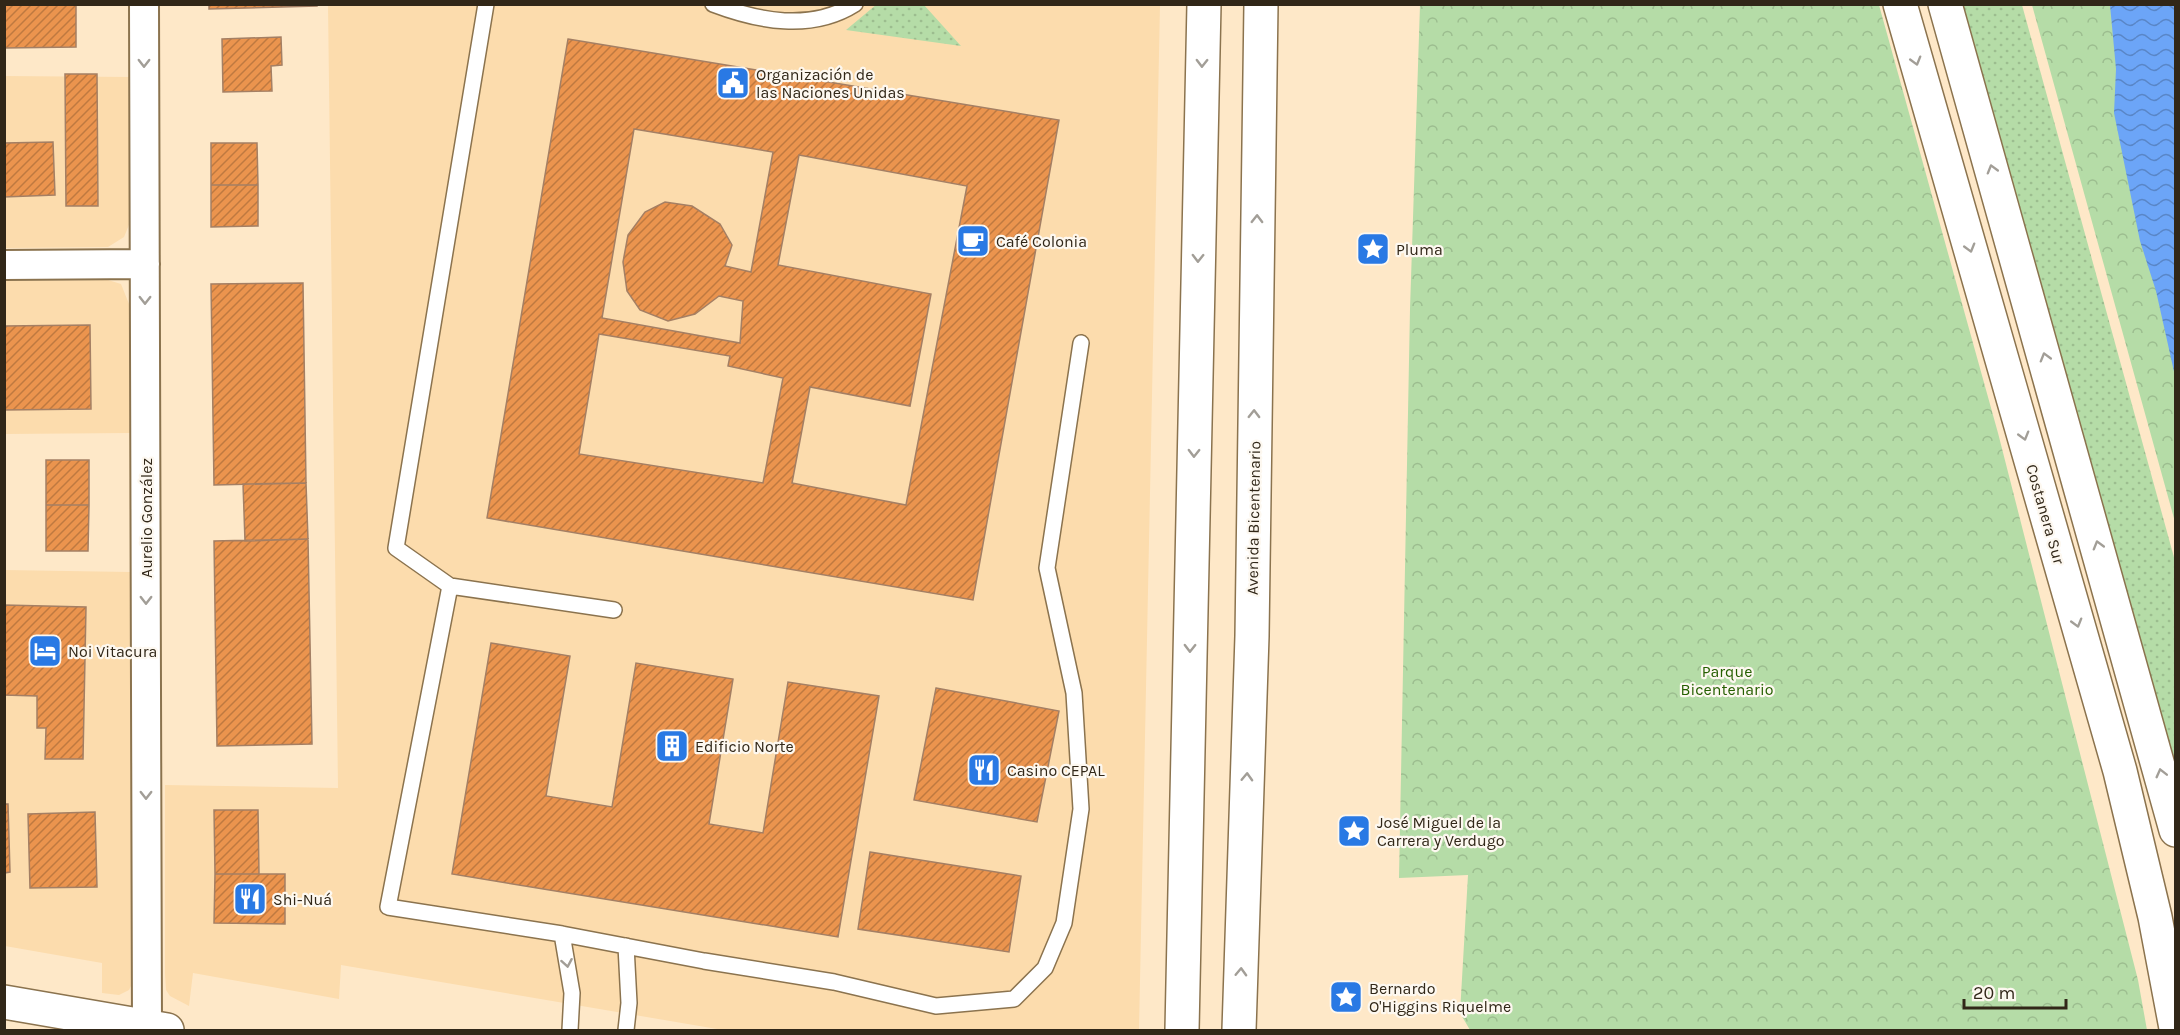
<svg xmlns="http://www.w3.org/2000/svg" width="2180" height="1035" font-family="Karla,sans-serif">
  <style>
    .built { fill: #fcdcad }
    .grass { fill: url(#grass-dots) }
    .park { fill: url(#park-crowns) }
    .water { fill: url(#water-waves) }
    .building { fill: url(#building-hatch); stroke: #a47f64; stroke-width: 1.5; fill-rule: evenodd }
    .lines { fill: none; stroke-linecap: round; stroke-linejoin: round }
    .lane-casing { stroke: #8b734e; stroke-width: 18 }
    .street-casing { stroke: #8b734e; stroke-width: 32 }
    .secondary-casing { stroke: #8b734e; stroke-width: 36 }
    .lane { stroke: #fff; stroke-width: 15 }
    .street { stroke: #fff; stroke-width: 28 }
    .secondary { stroke: #fff; stroke-width: 33 }
    .oneway { stroke: #a29e97 }
    .labels { text-anchor: middle; stroke-width: 4.5; stroke-linejoin: round; paint-order: stroke }
    .poi-label { font-size: 16px; fill: #312718; stroke: #fdf8f0; text-anchor: start }
    .street-label { font-size: 16px; fill: #312718; stroke: #fdf8f0 }
    .park-label { font-size: 16px; fill: #255f00; stroke: #fdf8f0 }
  </style>
  <defs>
    <pattern id="grass-dots" width="8" height="8" patternUnits="userSpaceOnUse" patternTransform="scale(1.5)"><rect width="8" height="8" fill="#b5dca7"/><path d="M2 2h.1M6 6h.1" fill="none" stroke="#9cbd8f" stroke-width="1.8" stroke-linecap="round"/></pattern>
    <pattern id="park-crowns" width="20" height="18" patternUnits="userSpaceOnUse" patternTransform="scale(1.5)"><rect width="20" height="18" fill="#b5dca7"/><path d="M2 6a3 3 0 1 1 6 0M12 15a3 3 0 1 1 6 0" fill="none" stroke="#9cbd8f"/></pattern>
    <pattern id="water-waves" width="16" height="10" patternUnits="userSpaceOnUse" patternTransform="scale(1.5)"><rect width="16" height="10" fill="#6ca5f7"/><path d="M0 5q4-4 8 0t8 0" fill="none" stroke="#5986c7"/></pattern>
    <pattern id="building-hatch" width="6" height="6" patternUnits="userSpaceOnUse" patternTransform="scale(1.5)"><rect width="6" height="6" fill="#eb944e"/><path d="M-1 1l2-2M0 6l6-6M5 7l2-2" fill="none" stroke="#bf7940"/></pattern>
  </defs>
  <rect width="100%" height="100%" fill="#fee8c8"/>
  <path class="built" d="M328,5H1160L1139,1030H723L341,965L339,999L193,973L189,1006L170,996L166,990L165,974V785L338,788Z
    M4,76L132,77L131,220L124,237L108,247L5,248Z
    M108,280L121,284L129,304L130,433L5,434L4,281Z
    M4,570L130,572L133,982L129,990L119,995L102,993V963L5,946Z"/>
  <path class="grass" d="M877,4L924,5L961,46L846,30Z
    M1963,5H2022L2175,561V783Z"/>
  <path class="park" d="M1420,5H1879L1998,433L2138,980L2147,1030H1470L1460,1013L1468,875L1399,878L1410,309Z
    M2032,5H2175V522Z"/>
  <path class="water" d="M2110,5H2175V376L2156,291L2140,241L2114,113L2116,69Z"/>
  <path class="building" d="M4,4H76V47L4,48Z
    M209,4H317V6L209,9Z
    M281,37L282,65L271,66L272,91L223,92L222,39Z
    M568,39L1059,120L973,600L487,518ZM634,129L773,152L751,272L725,266L732,245L720,224L692,206L665,202L645,212L628,235L623,262L627,291L640,310L668,321L695,314L719,296L743,301L740,343L602,318ZM799,155L967,186L906,505L792,483L810,387L910,406L931,294L778,265ZM599,334L730,356L728,366L783,378L763,483L579,454Z
    M65,74H97L98,206H66Z
    M53,142L55,195L4,197V143Z
    M211,143H257L258,185H211Z
    M211,185H258V226L211,227Z
    M303,283L306,483L214,485L211,284Z
    M90,325L91,409L4,410V326Z
    M46,460H89V505H46Z
    M306,483L308,539L245,541L243,484Z
    M46,505H89L88,551H46Z
    M308,539L312,744L217,746L214,541Z
    M4,605L86,607L83,759H45L46,728H37V696L4,695Z
    M491,643L570,656L546,796L612,807L636,663L733,679L709,824L763,833L788,682L879,696L838,937L452,874Z
    M936,688L1059,711L1037,822L914,800Z
    M4,804H8L10,872L4,873Z
    M214,810H258L259,874H215Z
    M95,812L97,887L30,888L28,814Z
    M870,852L1021,876L1009,952L858,929Z
    M215,874H285V924L214,923Z"/>
  <g class="lines">
    <defs>
      <path id="lane" d="M486,4L396,548L450,586L388,907L562,934L704,961L834,982L936,1006L1014,999L1045,968L1064,923L1081,809L1074,693L1047,568L1081,343
        M713,4C758,21 811,32 855,4
        M450,586L614,610
        M562,934L572,993L570,1030
        M626,946L629,1003L626,1030"/>
      <path id="street" d="M144,4L147,1030
        M4,265L145,264"/>
      <path id="secondary" d="M1900,4L2120,771L2155,917L2176,1028
        M1945,4L2176,830
        M4,1002L167,1030
        M1182,1030L1204,4
        M1239,1030L1252,636L1261,4"/>
    </defs>
    <use href="#lane" class="lane-casing"/>
    <use href="#street" class="street-casing"/>
    <use href="#secondary" class="secondary-casing"/>
    <use href="#lane" class="lane"/>
    <use href="#street" class="street"/>
    <use href="#secondary" class="secondary"/>
  </g>
  <defs><path id="oneway-chevron" d="M-2-3.5L2.5 0L-2 3.5" fill="none" stroke-width="1.6" stroke-linecap="round" stroke-linejoin="round" transform="scale(1.5)"/></defs>
  <g class="oneway">
    <use href="#oneway-chevron" transform="translate(1916 61) rotate(74)"/>
    <use href="#oneway-chevron" transform="translate(144 63) rotate(90)"/>
    <use href="#oneway-chevron" transform="translate(1202 63) rotate(91)"/>
    <use href="#oneway-chevron" transform="translate(1992 169) rotate(-106)"/>
    <use href="#oneway-chevron" transform="translate(1257 219) rotate(-89)"/>
    <use href="#oneway-chevron" transform="translate(1970 248) rotate(74)"/>
    <use href="#oneway-chevron" transform="translate(1198 258) rotate(91)"/>
    <use href="#oneway-chevron" transform="translate(145 300) rotate(90)"/>
    <use href="#oneway-chevron" transform="translate(2045 357) rotate(-106)"/>
    <use href="#oneway-chevron" transform="translate(1254 414) rotate(-89)"/>
    <use href="#oneway-chevron" transform="translate(2024 436) rotate(74)"/>
    <use href="#oneway-chevron" transform="translate(1194 453) rotate(91)"/>
    <use href="#oneway-chevron" transform="translate(2098 545) rotate(-106)"/>
    <use href="#oneway-chevron" transform="translate(146 600) rotate(90)"/>
    <use href="#oneway-chevron" transform="translate(2077 623) rotate(74)"/>
    <use href="#oneway-chevron" transform="translate(1190 648) rotate(91)"/>
    <use href="#oneway-chevron" transform="translate(2161 773) rotate(-104)"/>
    <use href="#oneway-chevron" transform="translate(1247 777) rotate(-88)"/>
    <use href="#oneway-chevron" transform="translate(146 795) rotate(90)"/>
    <use href="#oneway-chevron" transform="translate(567 963) rotate(80)"/>
    <use href="#oneway-chevron" transform="translate(1241 972) rotate(-88)"/>
  </g>
  <defs>
    <symbol id="civic-square" viewBox="-11 -11 22 22"><rect x="-9" y="-9" width="18" height="18" rx="4" fill="#2979e4" stroke="#fdf8f0"/><path d="M-.6-6.5H3V-4.5H.6V-3L4-1V1h2V6H-6V1h2V-1L-.6-3ZM-1.2 2.5V6h2.4V2.5Z" fill="#fff"/></symbol>
    <symbol id="cafe-square" viewBox="-11 -11 22 22"><rect x="-9" y="-9" width="18" height="18" rx="4" fill="#2979e4" stroke="#fdf8f0"/><path d="M-5.5-4.5H6V0H3Q3 3.5 0 3.5H-2.5Q-5.5 3.5-5.5 0ZM3-3.2v2h1.7v-2ZM-6 4.5H4V6H-6Z" fill="#fff"/></symbol>
    <symbol id="sight-square" viewBox="-11 -11 22 22"><rect x="-9" y="-9" width="18" height="18" rx="4" fill="#2979e4" stroke="#fdf8f0"/><path d="M0-6L1.8-2.2L6-1.7L2.9 1.2L3.7 5.4L0 3.3L-3.7 5.4L-2.9 1.2L-6-1.7L-1.8-2.2Z" fill="#fff"/></symbol>
    <symbol id="hotel-square" viewBox="-11 -11 22 22"><rect x="-9" y="-9" width="18" height="18" rx="4" fill="#2979e4" stroke="#fdf8f0"/><path d="M-6-4.5h1.5V1H6V5H4.5V3h-9V5H-6ZM-4 0a1.8 1.8 0 1 1 3.6 0ZM.5 0V-2.5h3Q6-2.5 6 0Z" fill="#fff"/></symbol>
    <symbol id="building-square" viewBox="-11 -11 22 22"><rect x="-9" y="-9" width="18" height="18" rx="4" fill="#2979e4" stroke="#fdf8f0"/><path d="M-4-6H4V6H1V3H-1V6H-4ZM-2.5-4.3h1.7v1.8h-1.7ZM.8-4.3h1.7v1.8H.8ZM-2.5-1h1.7V.8h-1.7ZM.8-1h1.7V.8H.8Z" fill="#fff"/></symbol>
    <symbol id="restaurant-square" viewBox="-11 -11 22 22"><rect x="-9" y="-9" width="18" height="18" rx="4" fill="#2979e4" stroke="#fdf8f0"/><path d="M-5-6h1v4h1v-4h1v4h1v-4h1v5L-1.5 .5V6h-2V.5L-5-1ZM5-6V6H3V1.5H1.5Q1.5-4 5-6Z" fill="#fff"/></symbol>
  </defs>
  <g fill-rule="evenodd">
    <use href="#civic-square" x="714" y="64" width="38" height="38"/>
    <use href="#cafe-square" x="954" y="222" width="38" height="38"/>
    <use href="#sight-square" x="1354" y="230" width="38" height="38"/>
    <use href="#hotel-square" x="26" y="632" width="38" height="38"/>
    <use href="#building-square" x="653" y="727" width="38" height="38"/>
    <use href="#restaurant-square" x="965" y="751" width="38" height="38"/>
    <use href="#sight-square" x="1335" y="812" width="38" height="38"/>
    <use href="#restaurant-square" x="231" y="880" width="38" height="38"/>
    <use href="#sight-square" x="1327" y="978" width="38" height="38"/>
  </g>
  <g class="labels">
    <g class="poi-label">
      <text x="756" y="80">Organización de<tspan x="756" dy="18">las Naciones Unidas</tspan></text>
      <text x="996" y="247">Café Colonia</text>
      <text x="1396" y="255">Pluma</text>
      <text x="68" y="657">Noi Vitacura</text>
      <text x="695" y="752">Edificio Norte</text>
      <text x="1007" y="776">Casino CEPAL</text>
      <text x="1377" y="828">José Miguel de la<tspan x="1377" dy="18">Carrera y Verdugo</tspan></text>
      <text x="273" y="905">Shi-Nuá</text>
      <text x="1369" y="994">Bernardo<tspan x="1369" dy="18">O'Higgins Riquelme</tspan></text>
    </g>
    <g class="street-label">
      <text transform="translate(2046 514) rotate(74)" y="6">Costanera Sur</text>
      <text transform="translate(146 518) rotate(-90)" y="6">Aurelio González</text>
      <text transform="translate(1253 518) rotate(-89)" y="6">Avenida Bicentenario</text>
    </g>
    <g class="park-label">
      <text x="1727" y="677">Parque<tspan x="1727" dy="18">Bicentenario</tspan></text>
    </g>
  </g>
  <rect width="2180" height="1035" fill="none" stroke="#312718" stroke-width="12"/>
  <path d="M1964 999v9h102v-9" fill="none" stroke="#312718" stroke-width="3"/>
  <text x="1973" y="999" font-size="18" fill="#312718" stroke="#fdf8f0" stroke-width="4.5" paint-order="stroke">20 m</text>
</svg>
